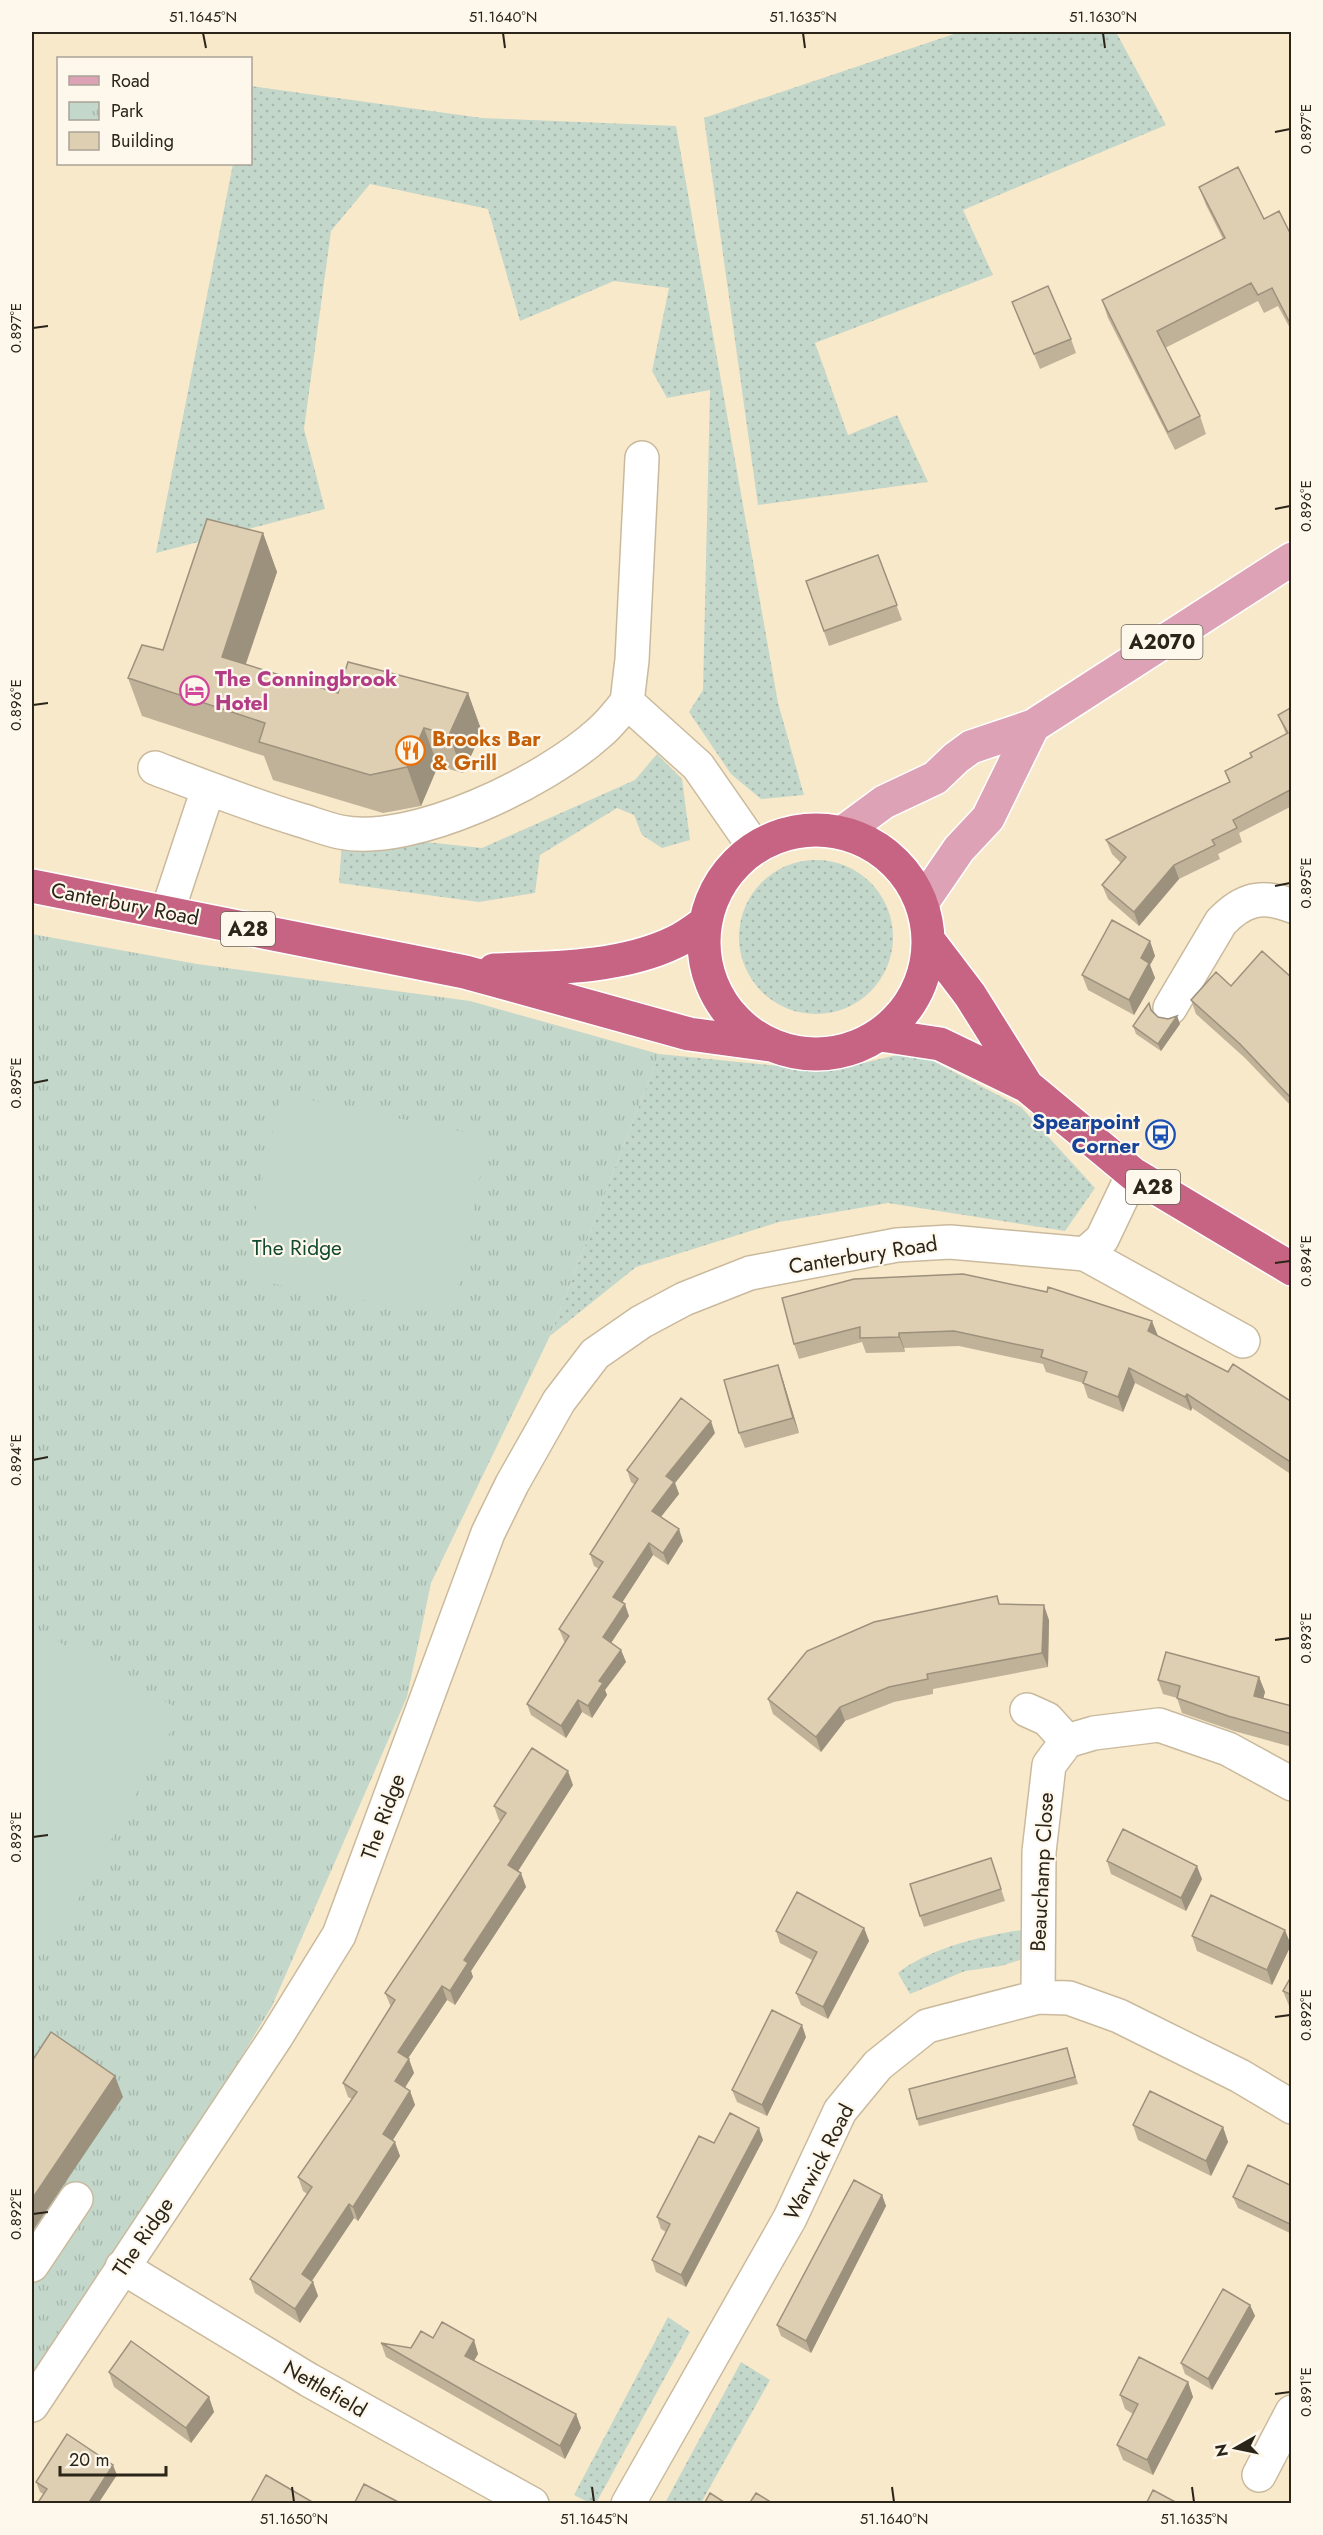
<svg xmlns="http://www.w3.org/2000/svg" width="1323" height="2535" font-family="Jost,sans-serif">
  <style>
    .grass { fill: url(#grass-dots) }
    .park { fill: url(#park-tufts) }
    .pitch { fill: #c3d7cb }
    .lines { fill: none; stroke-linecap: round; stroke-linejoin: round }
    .minor-casing { stroke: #caba9d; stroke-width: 36 }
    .major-casing { stroke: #fff; stroke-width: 36 }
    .highway-casing { stroke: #fff; stroke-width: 36 }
    .minor { stroke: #fff; stroke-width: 33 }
    .major { stroke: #dda2b5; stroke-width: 33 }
    .highway { stroke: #c76483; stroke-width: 33 }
    .wall { fill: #c0b299 }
    .shaded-wall { fill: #9c917d }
    .building { fill: #dfcfb2; stroke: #9c917d; stroke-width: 1.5 }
    .ticks { fill: none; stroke: #2a2419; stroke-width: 2 }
    .labels { text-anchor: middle; stroke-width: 4.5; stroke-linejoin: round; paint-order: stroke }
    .shield { fill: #fef7eb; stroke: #6a6358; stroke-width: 1.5 }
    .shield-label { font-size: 20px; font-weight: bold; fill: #2a2419 }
    .hotel-label { font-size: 21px; font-weight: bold; fill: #b23c85; stroke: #fef7eb; text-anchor: start }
    .food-label { font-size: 21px; font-weight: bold; fill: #c56008; stroke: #fef7eb; text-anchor: start }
    .street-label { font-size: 21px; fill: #2a2419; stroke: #fef7eb }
    .transit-label { font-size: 21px; font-weight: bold; fill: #164399; stroke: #fef7eb; text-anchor: end }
    .park-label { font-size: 21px; fill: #124b32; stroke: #fef7eb }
    .neatline { fill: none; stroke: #2a2419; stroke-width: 2 }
    .ticks-label { font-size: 15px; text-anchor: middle; fill: #2a2419 }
  </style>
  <defs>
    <pattern id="grass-dots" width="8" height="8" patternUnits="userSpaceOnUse" patternTransform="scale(1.5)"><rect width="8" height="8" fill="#c3d7cb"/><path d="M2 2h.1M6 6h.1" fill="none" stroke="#a8b8ae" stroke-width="1.8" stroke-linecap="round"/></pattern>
    <pattern id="park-tufts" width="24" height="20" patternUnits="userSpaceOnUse" patternTransform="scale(1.5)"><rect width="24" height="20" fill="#c3d7cb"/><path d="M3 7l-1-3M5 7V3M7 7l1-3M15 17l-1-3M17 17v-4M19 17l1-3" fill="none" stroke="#a8b8ae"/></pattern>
  </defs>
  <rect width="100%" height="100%" fill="#f9e9cb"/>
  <path class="grass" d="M960,32H1116L1166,125L963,210L993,275L815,343L848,435L897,415L928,482L758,505L704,118Z
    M251,86L482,118L676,126L778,703L804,795L761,799L731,774L689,712L703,690L710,390L667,398L652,371L669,288L614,281L520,321L488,209L370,184L331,231L304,429L325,509L156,553L233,164H250Z
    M657,754L682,779L690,840L662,848L642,835L634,815L617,808L540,855L535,893L479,902L339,883L342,841L388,838L482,848L635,780Z
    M739 937a77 77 0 1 1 154 0a77 77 0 1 1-154 0Z
    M914,1051L1021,1107L1095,1188L1065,1231L888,1203L779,1222L636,1267L550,1336L659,1054L829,1071Z
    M1022,1930L1023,1959L1001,1966L965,1971L910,1994L898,1973C927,1949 985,1935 1022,1930Z
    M668,2317L690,2332L596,2503H590L574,2495Z
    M741,2362L770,2380L701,2503H665Z"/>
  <path class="park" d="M32,934L197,964L470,1001L659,1054L550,1336L431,1583L407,1697L272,2006L97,2296L32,2382Z"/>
  <path class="pitch" d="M281,1094L488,1137L452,1316L241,1278Z
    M32,1627L182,1711L54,1943L32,1931Z"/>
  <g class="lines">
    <defs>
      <path id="minor" d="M642,458L632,660L627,702L698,766L755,848
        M155,768C202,786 248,804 297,819C311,823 326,829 340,832C413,847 546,781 599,733C610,724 618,713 627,702
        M167,913L208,789
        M1170,1008L1221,922C1243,899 1262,894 1292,906
        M1085,1254L1243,1341
        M1027,1710L1047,1719L1067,1741
        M1038,1997L1039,1852L1049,1765L1067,1741L1094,1733L1159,1725L1228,1749L1292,1784
        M32,2265L76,2199
        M122,2267L309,2380L532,2504
        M32,2405L276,2037L339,1935L488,1533L512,1484L559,1401L595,1354L641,1322L684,1299L750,1273L897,1245L950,1242L1085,1254L1102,1239L1133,1174
        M1259,2475L1292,2412
        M628,2504L790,2218L840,2111L878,2065L927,2026L1038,1997L1069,1998L1119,2016L1240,2076L1292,2107"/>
      <path id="major" d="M842,833L884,802L935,778L956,758L971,747L1033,726L1292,559
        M922,903L959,849L988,818L1033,726"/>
      <path id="highway" d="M704 942a112 112 0 1 1 224 0a112 112 0 1 1-224 0Z
        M32,886L465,972L689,1034L770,1045
        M929,941L970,995L1027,1086
        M494,970C552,968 622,968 675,942C686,937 696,929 706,922
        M881,1035L940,1044L1027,1086L1133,1174L1292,1269"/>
    </defs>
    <use href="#minor" class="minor-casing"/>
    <use href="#major" class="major-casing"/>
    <use href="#highway" class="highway-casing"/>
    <use href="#minor" class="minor"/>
    <use href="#major" class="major"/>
    <use href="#highway" class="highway"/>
  </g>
  <path class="wall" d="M1199,187L1264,219L1292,237V332L1278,306L1264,313L1258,301L1165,348L1200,416L1206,434L1175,450L1108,318L1102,300L1223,239L1206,205Z
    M1012,302L1071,339L1076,353L1040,369Z
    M263,533L277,572L246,664L338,693H468L482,732L463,773L438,766L421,806L383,813L273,780L264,756L142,716L128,678L163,650Z
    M878,555L902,620L829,646L806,581Z
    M1292,707V806L1239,833L1242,842L1218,854L1220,859L1179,879L1139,926L1108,899L1102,885L1121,863L1112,854L1106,840L1229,782L1225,771L1251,758L1250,753L1286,734L1278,715Z
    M1150,941L1155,956L1150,965L1155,978L1134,1015L1088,990L1082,975Z
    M1292,976V1107L1245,1058L1196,1014L1191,1000L1231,986Z
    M1152,1011L1158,1017L1168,1019L1177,1016L1180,1024L1161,1051L1136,1034L1133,1026Z
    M782,1298L1158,1336L1228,1372L1292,1402V1475L1192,1408L1191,1411L1135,1383L1123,1412L1088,1398L1083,1383L1046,1372L1043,1364L959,1346L904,1348L905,1352L866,1353L862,1342L799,1359L794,1344Z
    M778,1365L783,1380L799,1433L745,1448L739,1433Z
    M715,1433L675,1483L679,1494L661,1517L683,1541L668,1565L653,1555L622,1602L629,1616L611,1643L621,1650L626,1662L605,1690L607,1695L592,1718L582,1712L566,1738L531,1715L527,1704L565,1643L564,1641L559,1629L599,1569L594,1566L590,1554L635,1485L631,1482L627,1470Z
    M1000,1604L1049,1620L1048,1667L933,1689V1694L894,1702L845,1721L821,1752L773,1714L768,1699Z
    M1259,1677L1265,1692L1263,1698L1292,1706V1747L1234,1731L1182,1713L1177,1698L1163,1694L1158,1680Z
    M573,1785L518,1871L526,1887L471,1971L473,1977L455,2005L447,2000L408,2058L414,2073L405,2088L410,2091L415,2105L392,2140L400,2156L358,2221L354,2218L312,2281L313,2282L318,2296L300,2323L255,2293L250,2279L307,2194L303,2191L298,2177L352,2099L348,2097L343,2083L391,2007L385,1993L501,1821L499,1820L494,1806Z
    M991,1858L1005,1901L924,1927L920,1916Z
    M1107,1861L1202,1879L1186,1911L1111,1874Z
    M864,1928L869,1941L828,2019L801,2005L796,1993L812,1960L780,1943L776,1931Z
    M1192,1936L1291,1945L1272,1985L1197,1951Z
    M1292,1975V2007L1289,2006L1283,1991Z
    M806,2037L767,2116L737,2102L732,2090Z
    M1067,2048L1078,2084L919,2126L917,2119Z
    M1133,2125L1223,2127L1228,2142L1211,2176L1138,2140Z
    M763,2140L686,2287L656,2272L652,2260L666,2232L661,2229L657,2217Z
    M1292,2186V2234L1238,2208L1233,2197Z
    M882,2195L886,2206L811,2353L781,2336L777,2325Z
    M1250,2305L1255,2316L1212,2390L1185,2374L1181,2363Z
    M433,2338L474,2340L478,2354L474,2361L576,2414L581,2428L565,2459L386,2357L381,2343L411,2348Z
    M109,2372L209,2397L214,2412L191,2443L114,2387Z
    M1188,2382L1193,2397L1153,2475L1123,2460L1117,2445L1133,2414L1125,2409L1120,2395Z
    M117,2475L43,2494L40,2492L36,2482Z"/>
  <path class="shaded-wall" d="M263,533L277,572L235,695L222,657Z
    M468,693L482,732L463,773L449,735Z
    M424,728L438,766L421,806L407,767Z
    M1174,865L1179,879L1139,926L1134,912Z
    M1150,941L1155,956L1150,965L1155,978L1134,1015L1129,1000L1141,958Z
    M1177,1016L1180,1024L1161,1051L1158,1044Z
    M1152,1321L1158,1336L1154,1346L1148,1331Z
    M899,1333L904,1348L905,1352L899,1337Z
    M778,1365L783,1380L799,1433L793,1418Z
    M1129,1368L1135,1383L1123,1412L1118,1397Z
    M1187,1394L1192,1408L1191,1411L1185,1397Z
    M711,1421L715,1433L675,1483L679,1494L656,1523L652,1511L666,1476Z
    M679,1529L683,1541L668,1565L663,1553Z
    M649,1543L653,1555L618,1609L613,1597Z
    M625,1604L629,1616L607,1649L603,1637Z
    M1044,1605L1049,1620L1048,1667L1042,1653Z
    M621,1650L626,1662L605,1690L607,1695L592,1718L588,1706L599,1681Z
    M1259,1677L1265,1692L1260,1711L1254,1696Z
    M578,1700L582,1712L566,1738L561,1726Z
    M840,1707L845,1721L821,1752L816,1737Z
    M568,1771L573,1785L513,1879L508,1865Z
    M1197,1866L1202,1879L1186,1911L1181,1898Z
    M521,1873L526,1887L471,1971L473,1977L455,2005L450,1991L464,1960Z
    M864,1928L869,1941L828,2019L823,2007Z
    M1285,1930L1291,1945L1272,1985L1267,1970Z
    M442,1986L447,2000L403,2066L398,2052Z
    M802,2025L806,2037L767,2116L762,2105Z
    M409,2059L414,2073L400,2095L395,2081Z
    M115,2076L123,2097L32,2232V2199Z
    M410,2091L415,2105L388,2148L383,2134Z
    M1223,2127L1228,2142L1211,2176L1206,2161Z
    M759,2128L763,2140L686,2287L681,2275Z
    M395,2142L400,2156L358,2221L353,2207Z
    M882,2195L886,2206L811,2353L806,2341Z
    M349,2204L354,2218L307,2288L302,2274Z
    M313,2282L318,2296L300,2323L295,2309Z
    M1250,2305L1255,2316L1212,2390L1208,2379Z
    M474,2340L478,2354L469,2369L465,2356Z
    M1188,2382L1193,2397L1153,2475L1147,2460Z
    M209,2397L214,2412L191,2443L186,2428Z
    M576,2414L581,2428L565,2459L560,2446Z
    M113,2465L117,2475L98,2504H88Z"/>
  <path class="building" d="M1238,167L1264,219L1279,211L1292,237V327L1272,288L1258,295L1251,283L1157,331L1200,416L1168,432L1102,300L1225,238L1199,187Z
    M1048,286L1071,339L1034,354L1012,302Z
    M207,519L263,533L222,657L338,693L348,662L468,693L449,735L424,728L407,767L370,775L259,742L265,723L128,678L142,645L163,650Z
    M878,555L897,605L824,631L806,581Z
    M1292,707V789L1233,820L1237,828L1212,840L1215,845L1174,865L1134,912L1102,885L1126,857L1106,840L1230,782L1225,771L1252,757L1250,753L1288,733L1278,715Z
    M1112,920L1150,941L1141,958L1149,963L1129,1000L1082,975Z
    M1262,951L1291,977L1292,976V1099L1240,1044L1191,1000L1216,972L1231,986Z
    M1149,1003L1151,1010L1158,1017L1168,1019L1177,1016L1158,1044L1133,1026Z
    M963,1274L1047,1292L1048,1287L1152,1321L1148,1331L1228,1372L1233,1364L1292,1402V1463L1187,1394L1185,1397L1129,1368L1118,1397L1083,1383L1087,1372L1041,1357L1043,1350L954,1331L899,1333V1337L860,1338V1327L794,1344L782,1298L854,1279Z
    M778,1365L793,1418L739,1433L724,1380Z
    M681,1398L711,1421L666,1476L674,1482L652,1511L679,1529L663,1553L649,1543L613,1597L625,1604L603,1637L621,1650L599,1681L603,1683L588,1706L578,1700L561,1726L527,1704L569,1636L559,1629L603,1562L590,1554L638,1479L627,1470Z
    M997,1596L999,1604L1044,1605L1042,1653L927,1674L928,1679L889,1687L840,1707L816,1737L768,1699L807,1651L874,1622Z
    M1166,1652L1259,1677L1254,1696L1292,1706V1734L1228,1716L1177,1698L1180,1686L1158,1680Z
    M532,1748L568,1771L508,1865L521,1873L464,1960L468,1963L450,1991L442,1986L398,2052L409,2059L395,2081L410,2091L383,2134L395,2142L353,2207L349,2204L302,2274L313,2282L295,2309L250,2279L312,2187L298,2177L357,2092L343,2083L395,2000L385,1993L506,1813L494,1806Z
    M1123,1829L1197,1866L1181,1898L1107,1861Z
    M991,1858L1001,1889L920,1916L910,1884Z
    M797,1892L864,1928L823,2007L796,1993L817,1952L776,1931Z
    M1211,1895L1285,1930L1267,1970L1192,1936Z
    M1292,1975V1995L1283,1991Z
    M772,2010L802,2025L762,2105L732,2090Z
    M51,2032L115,2076L32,2199V2061Z
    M1067,2048L1075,2077L917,2119L909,2089Z
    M1150,2091L1223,2127L1206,2161L1133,2125Z
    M730,2113L759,2128L681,2275L652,2260L670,2224L657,2217L699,2136L714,2143Z
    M1248,2165L1292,2186V2225L1233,2197Z
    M854,2180L882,2195L806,2341L777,2325Z
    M1223,2289L1250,2305L1208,2379L1181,2363Z
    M442,2322L474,2340L465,2356L576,2414L560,2446L381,2343L411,2348L421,2331L433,2338Z
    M131,2341L209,2397L186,2428L109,2372Z
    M1139,2357L1188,2382L1147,2460L1117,2445L1138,2404L1120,2395Z
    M67,2434L113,2465L88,2504H37L47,2489L36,2482Z
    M266,2475L314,2503L313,2504H250Z
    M364,2484L402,2504H354Z
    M1153,2490L1179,2504H1146Z
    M710,2493L727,2504H704Z
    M756,2493L774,2504H749Z"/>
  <path class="ticks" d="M203,33L206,48M503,33L505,48M803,33L805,48M1103,33L1105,48M1275,132L1290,129M33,328L48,326M1275,509L1290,506M33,705L48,703M1275,886L1290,883M33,1083L48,1080M1275,1263L1290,1261M33,1460L48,1457M1275,1640L1290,1638M33,1837L48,1835M1275,2017L1290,2015M33,2214L48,2212M1275,2394L1290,2392M292,2487L294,2502M592,2487L594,2502M892,2487L894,2502M1192,2487L1194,2502"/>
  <defs>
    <symbol id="hotel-ring" viewBox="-11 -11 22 22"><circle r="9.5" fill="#fef7eb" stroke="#d1479c" stroke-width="1.5"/><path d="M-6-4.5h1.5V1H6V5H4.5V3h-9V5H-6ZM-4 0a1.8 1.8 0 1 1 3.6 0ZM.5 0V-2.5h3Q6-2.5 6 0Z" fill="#d1479c"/></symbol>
    <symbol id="restaurant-ring" viewBox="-11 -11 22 22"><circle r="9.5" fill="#fef7eb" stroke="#e8710a" stroke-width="1.5"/><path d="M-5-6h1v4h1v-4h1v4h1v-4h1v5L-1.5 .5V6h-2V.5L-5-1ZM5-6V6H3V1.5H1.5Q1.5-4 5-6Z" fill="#e8710a"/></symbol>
    <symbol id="bus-ring" viewBox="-11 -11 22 22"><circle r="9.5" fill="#fef7eb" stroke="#1a4fb4" stroke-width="1.5"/><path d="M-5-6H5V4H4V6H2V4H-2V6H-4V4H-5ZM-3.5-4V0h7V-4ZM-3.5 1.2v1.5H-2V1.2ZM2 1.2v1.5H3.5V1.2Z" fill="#1a4fb4"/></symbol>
  </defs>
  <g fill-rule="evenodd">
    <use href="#hotel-ring" x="178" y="674" width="33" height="33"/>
    <use href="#restaurant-ring" x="394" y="734" width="33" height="33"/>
    <use href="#bus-ring" x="1144" y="1118" width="33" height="33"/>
  </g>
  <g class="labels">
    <g class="shield">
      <rect x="1121.5" y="625" width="81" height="34" rx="4.5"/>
      <rect x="221" y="912" width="54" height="34" rx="4.5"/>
      <rect x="1126" y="1170" width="54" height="34" rx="4.5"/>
    </g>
    <g class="shield-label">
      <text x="1162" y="649">A2070</text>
      <text x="248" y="936">A28</text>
      <text x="1153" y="1194">A28</text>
    </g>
    <g class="hotel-label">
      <text x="215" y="686">The Conningbrook<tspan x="215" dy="24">Hotel</tspan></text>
    </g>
    <g class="food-label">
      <text x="432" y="746">Brooks Bar<tspan x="432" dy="24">&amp; Grill</tspan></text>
    </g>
    <g class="street-label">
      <text transform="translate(125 904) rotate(11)" y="7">Canterbury Road</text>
      <text transform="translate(863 1255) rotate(-9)" y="7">Canterbury Road</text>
      <text transform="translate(383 1817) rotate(-70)" y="7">The Ridge</text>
      <text transform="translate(1042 1872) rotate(-87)" y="7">Beauchamp Close</text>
      <text transform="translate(819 2162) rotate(-63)" y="7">Warwick Road</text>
      <text transform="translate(143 2237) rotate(-56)" y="7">The Ridge</text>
      <text transform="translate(325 2389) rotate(30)" y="7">Nettlefield</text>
    </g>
    <g class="transit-label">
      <text x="1140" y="1129">Spearpoint<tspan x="1140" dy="24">Corner</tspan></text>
    </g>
    <g class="park-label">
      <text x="297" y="1255">The Ridge</text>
    </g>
  </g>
  <rect width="1323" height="2535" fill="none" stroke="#fef7eb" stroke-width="66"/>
  <rect x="57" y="57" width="195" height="108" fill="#fef7eb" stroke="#a9a397" stroke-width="1.5"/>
  <rect x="69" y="76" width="30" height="9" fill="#dda2b5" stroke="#a9a397" stroke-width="1.5"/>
  <text x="111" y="87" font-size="18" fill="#2a2419">Road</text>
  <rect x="69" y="102" width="30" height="18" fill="url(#park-tufts)" stroke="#a9a397" stroke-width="1.5"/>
  <text x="111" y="117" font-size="18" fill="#2a2419">Park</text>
  <rect x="69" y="132" width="30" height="18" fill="#dfcfb2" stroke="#a9a397" stroke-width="1.5"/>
  <text x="111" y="147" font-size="18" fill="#2a2419">Building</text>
  <g transform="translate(1236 2448) rotate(261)" stroke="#fef7eb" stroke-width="4.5" paint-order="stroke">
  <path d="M0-4.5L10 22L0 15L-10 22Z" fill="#2a2419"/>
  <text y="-9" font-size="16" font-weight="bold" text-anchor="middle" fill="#2a2419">N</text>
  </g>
  <path d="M60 2466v9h106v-9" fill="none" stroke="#2a2419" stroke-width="3"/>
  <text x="69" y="2466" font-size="18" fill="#2a2419" stroke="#fef7eb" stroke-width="4.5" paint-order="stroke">20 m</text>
  <rect x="33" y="33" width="1257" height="2469" class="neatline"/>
  <g class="ticks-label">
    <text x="203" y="22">51.1645°N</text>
    <text x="503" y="22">51.1640°N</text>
    <text x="803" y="22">51.1635°N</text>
    <text x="1103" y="22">51.1630°N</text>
    <text transform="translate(1306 129) rotate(-90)" y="5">0.897°E</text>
    <text transform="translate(16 328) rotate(-90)" y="5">0.897°E</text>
    <text transform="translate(1306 506) rotate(-90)" y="5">0.896°E</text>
    <text transform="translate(16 705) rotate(-90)" y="5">0.896°E</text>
    <text transform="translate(1306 883) rotate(-90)" y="5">0.895°E</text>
    <text transform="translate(16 1083) rotate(-90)" y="5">0.895°E</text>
    <text transform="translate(1306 1261) rotate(-90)" y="5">0.894°E</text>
    <text transform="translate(16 1460) rotate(-90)" y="5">0.894°E</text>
    <text transform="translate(1306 1638) rotate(-90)" y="5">0.893°E</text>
    <text transform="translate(16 1837) rotate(-90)" y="5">0.893°E</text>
    <text transform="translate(1306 2015) rotate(-90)" y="5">0.892°E</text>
    <text transform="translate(16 2214) rotate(-90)" y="5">0.892°E</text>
    <text transform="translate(1306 2392) rotate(-90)" y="5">0.891°E</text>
    <text x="294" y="2524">51.1650°N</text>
    <text x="594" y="2524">51.1645°N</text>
    <text x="894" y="2524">51.1640°N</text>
    <text x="1194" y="2524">51.1635°N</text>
  </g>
</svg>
